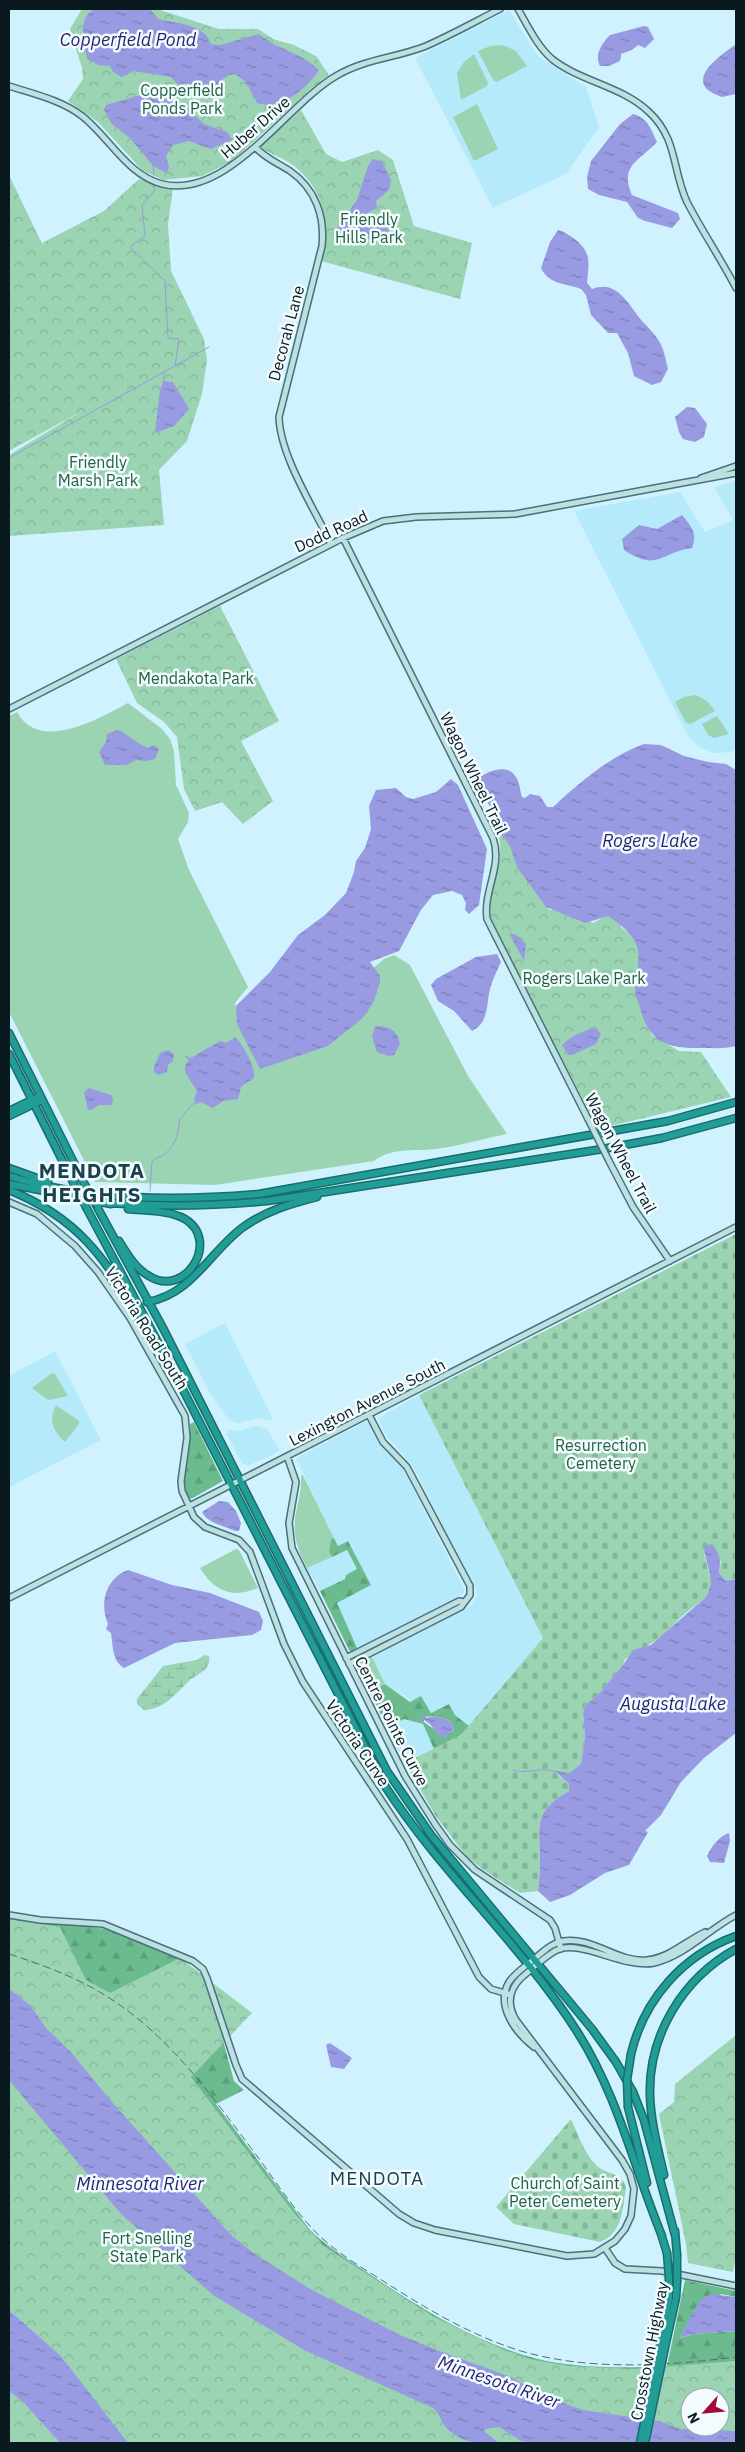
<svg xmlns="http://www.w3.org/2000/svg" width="745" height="2452" font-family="'IBM Plex Sans',sans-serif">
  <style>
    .built { fill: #b5eafb }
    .grass { fill: #9ad4b2 }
    .forest { fill: url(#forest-firs); fill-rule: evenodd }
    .wetland { fill: url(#wetland-marsh) }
    .cemetery { fill: url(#cemetery-stones) }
    .park { fill: url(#park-crowns); fill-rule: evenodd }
    .water { fill: url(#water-ripples) }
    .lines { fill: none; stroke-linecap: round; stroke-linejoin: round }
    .stream { stroke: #989be1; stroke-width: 1 }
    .secondary-casing { stroke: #48707d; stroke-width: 8 }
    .highway-casing { stroke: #196e6c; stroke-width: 9 }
    .secondary { stroke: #bde1e0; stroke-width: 5 }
    .highway { stroke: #229c96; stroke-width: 6 }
    .rail { stroke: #556c74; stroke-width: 1; stroke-dasharray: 8 4; stroke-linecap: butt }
    .secondary-bridge-casing { stroke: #48707d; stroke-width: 8; stroke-linecap: butt }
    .highway-bridge-casing { stroke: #196e6c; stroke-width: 9; stroke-linecap: butt }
    .secondary-bridge { stroke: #bde1e0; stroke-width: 5 }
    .highway-bridge { stroke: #229c96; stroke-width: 6 }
    .labels { text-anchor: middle; stroke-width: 5; stroke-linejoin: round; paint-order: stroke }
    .park-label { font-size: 16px; fill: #256042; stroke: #f2fbfd }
    .street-label { font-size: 16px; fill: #091a1f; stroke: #f2fbfd }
    .water-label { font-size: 18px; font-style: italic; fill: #2a1e6f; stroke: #f2fbfd }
    .quarter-label { font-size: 19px; letter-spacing: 1px; fill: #1a424e; stroke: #f2fbfd }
    .district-label { font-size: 21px; font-weight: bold; letter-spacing: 1px; fill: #1a424e; stroke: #f2fbfd }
  </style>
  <defs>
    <pattern id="forest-firs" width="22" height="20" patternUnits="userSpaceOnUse" patternTransform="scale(1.25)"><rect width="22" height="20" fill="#6bbb8f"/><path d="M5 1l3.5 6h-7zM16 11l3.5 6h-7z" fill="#5ba07b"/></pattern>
    <pattern id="wetland-marsh" width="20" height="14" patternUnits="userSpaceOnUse" patternTransform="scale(1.25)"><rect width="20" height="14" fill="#9ad4b2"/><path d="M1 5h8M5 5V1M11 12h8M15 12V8" fill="none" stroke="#83b599"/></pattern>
    <pattern id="cemetery-stones" width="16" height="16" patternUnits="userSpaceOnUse" patternTransform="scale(1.25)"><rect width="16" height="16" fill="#9ad4b2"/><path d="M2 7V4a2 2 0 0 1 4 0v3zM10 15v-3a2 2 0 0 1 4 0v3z" fill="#83b599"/></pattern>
    <pattern id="park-crowns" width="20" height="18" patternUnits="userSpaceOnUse" patternTransform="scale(1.25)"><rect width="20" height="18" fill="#9ad4b2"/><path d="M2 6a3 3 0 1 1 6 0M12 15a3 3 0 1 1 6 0" fill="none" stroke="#83b599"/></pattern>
    <pattern id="water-ripples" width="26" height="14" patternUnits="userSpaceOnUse" patternTransform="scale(1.25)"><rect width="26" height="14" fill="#989be1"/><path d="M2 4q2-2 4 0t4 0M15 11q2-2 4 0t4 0" fill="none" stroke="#7a7eb6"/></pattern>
  </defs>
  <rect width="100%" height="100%" fill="#d0f2fe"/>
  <path class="built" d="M509,10L538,56L586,87L599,127L566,174L493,208L415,58Z
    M736,481V749L731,752L713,753L699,747L688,736L574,511L680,492L705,532L733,520L714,487Z
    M225,1323L273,1419L270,1421L258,1418L239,1423L229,1420L211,1395L185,1344Z
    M55,1351L101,1440L9,1487V1376Z
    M419,1395L543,1638L469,1726L455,1715L431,1713L385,1684L372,1657L470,1606L477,1596L476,1590L412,1465L386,1436L378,1418Z
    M365,1422L370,1424L382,1446L403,1469L465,1590L462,1595L357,1648L336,1603L371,1585L348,1541L338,1546L296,1458Z
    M255,1426L267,1429L280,1451L248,1466L242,1463L227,1435L228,1429L240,1431Z
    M347,1550L357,1569L346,1575L345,1579L320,1591L307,1568Z
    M404,1719L423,1724L434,1749L405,1763L387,1727Z"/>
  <path class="grass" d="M503,45L516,51L527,66L497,82L493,80L478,51L490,46Z
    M474,54L488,83L487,86L461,100L457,73L464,62Z
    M477,104L498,149L474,161L453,117Z
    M696,695L707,701L715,711L690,724L686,723L675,702L684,697Z
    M128,703L162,729L170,739L174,751L176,785L189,813L188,822L178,839L189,870L248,987L235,1003L240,1019L371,970L384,959L394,955L410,965L468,1076L507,1134C485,1138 464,1145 442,1148C418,1153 395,1145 374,1161L215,1185L95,1182L9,1012V716L17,712C39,753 98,719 128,703Z
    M717,716L729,734L714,738L708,735L702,724Z
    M52,1373L55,1374L68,1396L48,1400L32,1388Z
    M56,1405L79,1421V1424L65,1442C53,1431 48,1420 56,1405Z
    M303,1475L334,1538L331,1539L329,1551L332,1557L307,1568C299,1553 293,1537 295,1519C297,1504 302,1492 301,1476Z
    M236,1549L239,1550L258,1588C232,1599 214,1591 200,1568Z
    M372,1657L385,1684L370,1692L356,1665Z"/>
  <path class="forest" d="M194,1422L223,1481L191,1499C176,1483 192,1447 190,1424Z
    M334,1538L338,1546L348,1541L371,1585L337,1603L357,1648L350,1652L320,1591L345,1579L346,1575L357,1569L347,1550L332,1557L329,1551L331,1539Z
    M385,1684L410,1702L421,1696L431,1713L449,1704L455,1715L469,1726L461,1735L434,1749L423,1724L404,1719L387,1727L370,1692ZM434,1716L449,1720L454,1729L445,1737L424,1722V1717Z
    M9,1916L114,1930L170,1953L206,1977L234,2081L244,2090L216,2104L310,2230C329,2248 350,2261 371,2275C421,2309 476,2342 534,2358C576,2369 624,2368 667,2366L685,2280L736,2291V2297L721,2294L688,2322L680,2338L694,2334L736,2331V2382L722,2390L437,2350L9,1989Z"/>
  <path class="wetland" d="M204,1655L209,1656C211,1671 198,1673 189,1681C175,1694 165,1709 144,1710L137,1704V1699L163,1666L197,1660Z"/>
  <path class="cemetery" d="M736,1234V1579L726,1581L719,1573L721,1561L704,1554L711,1580L710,1591L706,1597L681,1617L662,1637L625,1659L623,1665L597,1696L585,1705L583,1713L585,1736L581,1764L570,1774L555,1772L569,1784V1791C534,1811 539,1825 540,1860C540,1871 539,1881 538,1891L520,1893L482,1869L466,1856L435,1815L405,1763L461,1735L543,1638L419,1395Z
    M571,2119C578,2134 584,2153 596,2165C606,2175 623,2172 626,2188C622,2210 623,2233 600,2242L514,2224L496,2207Z"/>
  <path class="park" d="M82,9H157L219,29H258L273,39L294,45L316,56L329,75L313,87L231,162L202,176L163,180L142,170L98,122L68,101L83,79L82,68L70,29Z
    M301,110L326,154L342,162L378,150L393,160L414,226L472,243L460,299L321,261C329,225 326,191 294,166C284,158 271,155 260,147Z
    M9,175L44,248L42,243L104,211L139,179L173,188L168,224L171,271L204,339L207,360L202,394L187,441L159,470L164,525L9,536V455L82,411L9,451Z
    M220,606L279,721L241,741L273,801L243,824L222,802L195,811L184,789L177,737L164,722L137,703L116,659Z
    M497,831L512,837L522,873L549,910L567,908L593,923L604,917L607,911L619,920L621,927L636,939L641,952L642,1013L652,1035L679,1051L701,1052L731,1097L598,1129L492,923C484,892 509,862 497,831Z
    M9,1919L60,1927L86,1980L110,1993L180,1958L252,2013L191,2077L294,2213L325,2247L434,2317L504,2350L534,2360L569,2366L634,2369L736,2361V2443H125L61,2356L9,2310ZM690,2397H720V2427H690Z
    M736,2035V2257L733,2272L688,2263L686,2244L659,2114L674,2102L675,2084Z
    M9,2391L23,2402L60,2443H9Z"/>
  <path class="water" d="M94,9H150L158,19C177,24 204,23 211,44L220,45L259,34C279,51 299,51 319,70C307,89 280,111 257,103L246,82L235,74L229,75L220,81L226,94H214L206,87L184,83L182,89L171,77L133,71L122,77L113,72L110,66L98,65L87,59C85,42 76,20 94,9Z
    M644,26L648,27L654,39L645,48L638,45L632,50L621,54L620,61L609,66H600C594,55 602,43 610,35Z
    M736,44V94L722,97C717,95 709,92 705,87C695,71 726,52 736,44Z
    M149,95L173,101L187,108L204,124L227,132L232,140L211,149L189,141L173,145L166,156L169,167L167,173L153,166L130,138L112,124L104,110L106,105L137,96Z
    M633,114C648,118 651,129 657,142C639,161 619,166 632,195L678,213L680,219L672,228L645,221L638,218L627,202L599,195L588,189L587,177L591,161L620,124Z
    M373,159L382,161L391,180L389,190L376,201L377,208L360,217L354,226H385L389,231C377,239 340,249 333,234L357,200L368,166Z
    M558,230C563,231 567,234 572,237C592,252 589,260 587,283L592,289C620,278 630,310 646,325C652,332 658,337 662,347C665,354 666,362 668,369L661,382L652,385L634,376L628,353L617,333H608L591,315L586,295L581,289C566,283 549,285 541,268L550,242Z
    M164,381L173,382L189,409L174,426L155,433L160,389Z
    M687,407L695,408L707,424L704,437L695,442L683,439L679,432L675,417Z
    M682,515C691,526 698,533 692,548C659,553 658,572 624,550L622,539L639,525L657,529Z
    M117,730C126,732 135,743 148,748L154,745L159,749L155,759L147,761L136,760L127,765H105L99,752L106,742L107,734Z
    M644,744L661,745L684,756L708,762L726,764L736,770V1046C725,1049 714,1048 702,1048C668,1049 648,1042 640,1007C639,1002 635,997 635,992C635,979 640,964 638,950C635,935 620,924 608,916L585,923L546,907L517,867L510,846L493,823L490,806L478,789L476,780C485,772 508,762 516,777C520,783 520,791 522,797L525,798L530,794L540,796L547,807H553C579,783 610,756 644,744Z
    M451,779L458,785L487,849L479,905L469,914L465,910L466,903L462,895L452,891L433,895L421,910L399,951L370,962L380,976V982L374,1001L366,1014L358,1022L328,1046L260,1069L237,1024L236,1006L270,972L298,935L325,915L346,893L354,872L356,861L365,848L371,829L369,806L376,790L396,788L406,797L413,799L436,792Z
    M509,933L516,935L526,944L524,961Z
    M497,954L501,962C497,971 492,980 490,989C486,1005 489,1023 472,1031L454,1011L438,1001L431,985L436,979L476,957Z
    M375,1026C390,1027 397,1029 400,1044L394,1055L389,1056L377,1052L372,1037Z
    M596,1028L601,1034L596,1044L572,1055H568L562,1045C571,1036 584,1030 596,1028Z
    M235,1037C243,1044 256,1068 254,1078L241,1087L238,1099L223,1101L213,1108L201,1102L196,1104L194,1099L197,1091L185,1072V1066L189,1060L183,1055L191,1058L220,1041L226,1043Z
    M168,1050L174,1054L173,1061L168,1065L167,1072L158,1075L154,1072V1067L160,1053Z
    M89,1088L111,1095L113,1100L112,1105H99L92,1110H88L84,1092Z
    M219,1501L228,1502L236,1511L241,1523L239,1531H235C224,1526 207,1523 202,1512Z
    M712,1544C720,1554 721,1560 719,1573L726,1581L736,1579V1733L704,1758L681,1782L661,1815L645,1831L648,1832L629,1865L605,1873L570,1895L550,1902L538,1891C539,1881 540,1871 540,1860C539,1825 534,1811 569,1791V1784L555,1771L570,1773L581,1764L585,1736L583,1713L585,1705L597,1696L623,1665L633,1650L651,1645L706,1597C717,1580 705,1565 704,1547Z
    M128,1570L172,1585L210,1593L259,1612L263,1621L261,1630L252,1635L175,1643L124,1668C112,1661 113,1646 111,1633L106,1629L108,1624C99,1603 106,1578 128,1570Z
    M421,1715L427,1718L434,1716L449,1720L454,1729L445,1737L439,1736L430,1724L418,1716Z
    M729,1833L730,1841L724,1863L710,1862L707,1856C712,1846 719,1836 729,1833Z
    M9,1989L30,2005L46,2028L70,2051L111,2101L231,2235L256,2255L312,2290L400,2335L437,2350L511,2377L544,2396L583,2410L659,2421L681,2429L736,2431V2443H530L521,2441L499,2427L485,2429V2432L499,2443C475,2443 461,2444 444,2425C440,2419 439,2413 433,2408L304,2350L213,2295L121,2214L9,2080Z
    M330,2043L352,2058L344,2069L331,2067L326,2045Z
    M711,2294L736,2297V2331L694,2334L679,2338C689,2324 693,2302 711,2294Z
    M9,2310L61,2356L128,2443H60L23,2402L9,2391Z"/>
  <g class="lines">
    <path class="stream" d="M173,101L179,94
      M153,166L154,175
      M154,184L155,190L142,205L145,236L130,247L165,281L168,338L179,339L175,366
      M163,383L164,374
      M9,458L209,347
      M150,1191L152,1161C156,1157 162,1157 166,1153C177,1144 178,1132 180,1119C186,1113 188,1107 196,1102
      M513,1770C528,1775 541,1766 556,1772"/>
    <defs>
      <path id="secondary" d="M518,9C528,26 537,46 552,59C581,82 622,86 649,112C678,139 672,170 687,202C702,231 721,259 736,288
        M9,86C34,94 61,100 82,116C109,137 127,175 162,184C228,200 286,105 336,76C364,59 396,58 426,46C451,35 476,21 500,9
        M255,147C266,159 278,163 290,171C316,189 325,217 322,246L279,417C280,456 314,508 331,544
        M701,478L736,466
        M343,538L493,838C503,866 483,890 487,919L588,1119
        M9,709L343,538L383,521L416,517L515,514L736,473
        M609,1161L633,1207L670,1261
        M9,1202L37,1214L75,1246L98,1272L130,1318L185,1416L187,1438L181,1481L182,1491L194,1517L205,1527L239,1540L250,1552L284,1644L303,1682L407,1839L479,1977L491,1989L511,1995
        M287,1456L296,1482L289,1523L292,1548L405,1776L435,1824L450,1845L475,1870L550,1920L555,1928L561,1949
        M9,1598L736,1227
        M346,1658L459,1601L464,1602
        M349,1664L461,1607L470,1595V1586L407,1467L383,1442L369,1415
        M9,1915L40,1920L103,1924L193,1961L203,1969L207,1978L236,2065L242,2079L399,2214L414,2223L435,2230L567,2256L594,2254L615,2241L625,2229L631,2216L634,2189L630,2174L622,2160L516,2020C507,2005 509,1990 521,1978C532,1969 545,1956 557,1950C581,1939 623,1969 654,1963C685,1956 709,1929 736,1915
        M534,2047C516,2033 495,2006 509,1982C515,1973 526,1966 534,1959C543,1952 551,1943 563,1941C592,1936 618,1963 647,1960C669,1958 686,1941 705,1932
        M605,2248L615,2263L625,2269L662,2271L736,2286"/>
      <path id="highway" d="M9,1033L85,1185
        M9,1054L73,1182
        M9,1111L40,1096
        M9,1116L42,1100
        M9,1168L48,1182
        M9,1176C90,1201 175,1201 259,1194L668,1121L736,1102
        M9,1184L111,1204
        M9,1190C78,1218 103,1256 141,1318
        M108,1203C162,1207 214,1206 267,1201L603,1149L662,1138L736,1118
        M96,1205L164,1330L387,1771L431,1835L592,2029L616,2062L633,2092L644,2120L675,2235
        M87,1209L176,1376L385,1786C442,1874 523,1946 578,2033C618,2096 634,2168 662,2236
        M119,1241C127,1254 135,1268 149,1276C185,1299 221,1241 185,1219C169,1210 145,1211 128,1209
        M147,1302C191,1295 210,1252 242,1228C265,1211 290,1204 317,1197
        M631,2054C644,1999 683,1955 736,1936
        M628,2107L647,2183
        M664,2175C658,2149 651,2123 650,2096C648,2035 683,1978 736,1949
        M675,2231L677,2255
        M661,2234L667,2253
        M662,2337L669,2299V2278
        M667,2338L676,2298L677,2282"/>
    </defs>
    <use href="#secondary" class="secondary-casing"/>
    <use href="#highway" class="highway-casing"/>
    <use href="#secondary" class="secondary"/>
    <use href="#highway" class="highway"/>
    <path class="rail" d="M9,1954C37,1963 65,1973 91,1987C162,2026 206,2088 254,2152C272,2176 289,2203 310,2226C332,2251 363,2268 391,2286C432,2312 475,2337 521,2351C589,2371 666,2366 736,2357"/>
    <defs>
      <path id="secondary-bridge" d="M588,1119L609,1161"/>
      <path id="highway-bridge" d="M73,1182L87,1209
        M85,1185L98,1206
        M628,2107L627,2080L631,2054
        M667,2253L669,2278
        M677,2282V2255
        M640,2443L662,2337
        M645,2443L667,2338"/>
    </defs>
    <use href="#secondary-bridge" class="secondary-bridge-casing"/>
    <use href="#highway-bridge" class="highway-bridge-casing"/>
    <use href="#secondary-bridge" class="secondary-bridge"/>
    <use href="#highway-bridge" class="highway-bridge"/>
  </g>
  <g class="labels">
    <g class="park-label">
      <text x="182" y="96">Copperfield<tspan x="182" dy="18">Ponds Park</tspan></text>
      <text x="369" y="225">Friendly<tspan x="369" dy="18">Hills Park</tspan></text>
      <text x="98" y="468">Friendly<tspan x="98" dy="18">Marsh Park</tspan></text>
      <text x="196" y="684">Mendakota Park</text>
      <text x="584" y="984">Rogers Lake Park</text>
      <text x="601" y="1451">Resurrection<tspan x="601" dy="18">Cemetery</tspan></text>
      <text x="565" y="2189">Church of Saint<tspan x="565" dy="18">Peter Cemetery</tspan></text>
      <text x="147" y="2244">Fort Snelling<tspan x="147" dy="18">State Park</tspan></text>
    </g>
    <g class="street-label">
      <text transform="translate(255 127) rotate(-41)" y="6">Huber Drive</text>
      <text transform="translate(286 333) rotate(-75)" y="6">Decorah Lane</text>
      <text transform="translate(331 531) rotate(-25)" y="6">Dodd Road</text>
      <text transform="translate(474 773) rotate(64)" y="6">Wagon Wheel Trail</text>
      <text transform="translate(621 1153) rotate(62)" y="6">Wagon Wheel Trail</text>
      <text transform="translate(147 1328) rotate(58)" y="6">Victoria Road South</text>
      <text transform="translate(367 1402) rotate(-27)" y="6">Lexington Avenue South</text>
      <text transform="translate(392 1721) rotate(63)" y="6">Centre Pointe Curve</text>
      <text transform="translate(358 1743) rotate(56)" y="6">Victoria Curve</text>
      <text transform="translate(649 2351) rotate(-79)" y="6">Crosstown Highway</text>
    </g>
    <g class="water-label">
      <text x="128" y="46">Copperfield Pond</text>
      <text x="650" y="847">Rogers Lake</text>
      <text x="673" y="1710">Augusta Lake</text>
      <text x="140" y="2190">Minnesota River</text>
      <text transform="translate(499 2382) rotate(19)" y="6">Minnesota River</text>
    </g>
    <g class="quarter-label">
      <text x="377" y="2185">MENDOTA</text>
    </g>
    <g class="district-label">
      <text x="92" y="1178">MENDOTA<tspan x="92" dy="24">HEIGHTS</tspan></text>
    </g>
  </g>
  <rect width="745" height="2452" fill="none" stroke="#091a1f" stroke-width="20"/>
  <g transform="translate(705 2412) rotate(243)"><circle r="24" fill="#f2fbfd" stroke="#95a1a4"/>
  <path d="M0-4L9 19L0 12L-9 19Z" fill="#a50937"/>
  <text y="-8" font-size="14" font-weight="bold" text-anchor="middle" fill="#091a1f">N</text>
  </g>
</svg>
